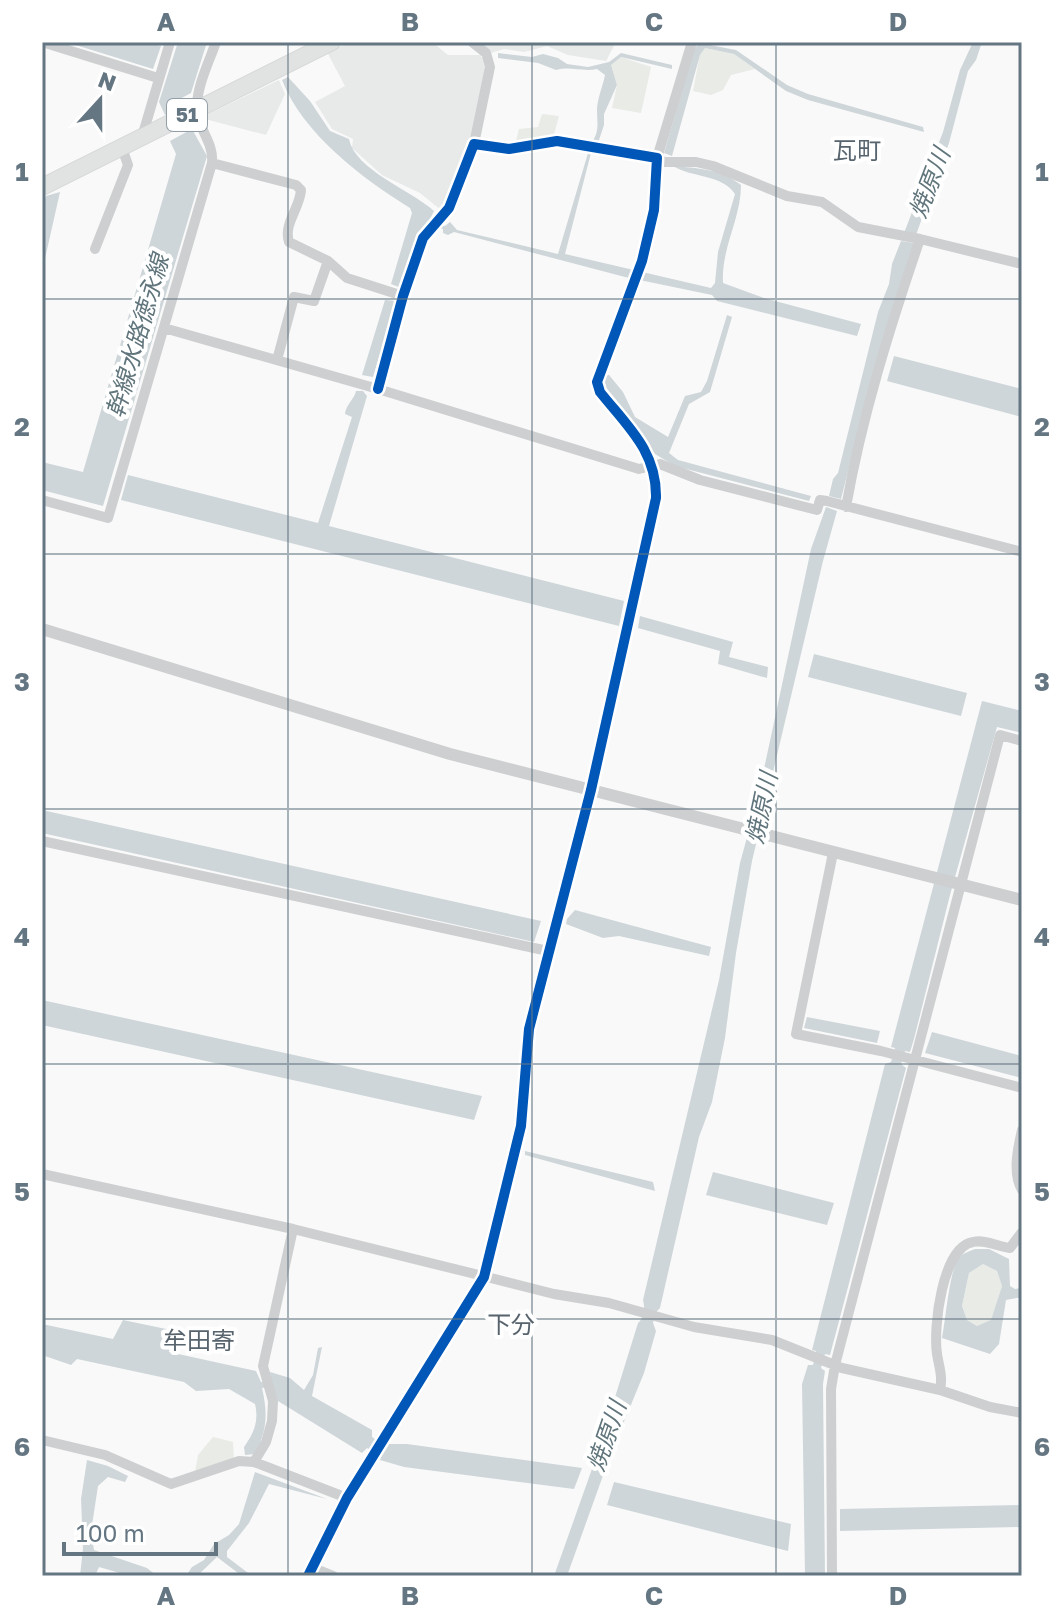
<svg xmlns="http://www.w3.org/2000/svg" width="1064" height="1618" font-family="'Golos Text','Noto Sans JP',sans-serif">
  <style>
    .built { fill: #e8e9e9 }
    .green { fill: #e8ebe6 }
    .water { fill: #ced6d9; fill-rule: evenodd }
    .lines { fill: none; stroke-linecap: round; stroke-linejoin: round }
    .primary-casing { stroke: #d5d6d7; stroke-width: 18 }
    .minor { stroke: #cecfd0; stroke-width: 10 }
    .tertiary { stroke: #cecfd0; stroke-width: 12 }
    .primary { stroke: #e1e2e2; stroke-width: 16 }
    .cycleway-casing { stroke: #fff; stroke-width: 15 }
    .cycleway { stroke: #0057b8; stroke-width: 10 }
    .grid { fill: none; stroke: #657683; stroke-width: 2; stroke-opacity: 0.55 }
    .labels { text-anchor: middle; stroke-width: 8; stroke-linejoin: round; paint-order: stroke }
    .shield { fill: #fff; stroke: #939fa8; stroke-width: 2 }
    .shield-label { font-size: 20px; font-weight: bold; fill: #657683 }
    .neighbourhood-label { font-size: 24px; fill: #57646e; stroke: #fff }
    .water-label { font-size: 24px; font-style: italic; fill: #60757c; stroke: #fff }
    .neatline { fill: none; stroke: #657683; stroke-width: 3 }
    .grid-label { font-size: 26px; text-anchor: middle; font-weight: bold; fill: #657683 }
  </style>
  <rect width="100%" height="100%" fill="#f9f9f9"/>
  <path class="built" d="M350,42H432L448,55H481L485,69L470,147L441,210L420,193L382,175L352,148L353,139L332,129L315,102L345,86L327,52Z
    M481,42H616L606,61L568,55L547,46L524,52L504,49L491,53Z
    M279,80L285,94L266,135L205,119L206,115Z"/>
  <path class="green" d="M705,48L734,54L755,69L731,75L723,90L711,95L693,91L700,54Z
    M621,57L651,67L641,113L612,108L617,85L611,65Z
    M542,114L559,116L553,138L515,145L519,129L538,127Z
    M983,1264L997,1271L1002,1286L991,1321L977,1326L967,1320L962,1306L969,1273Z
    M213,1437L233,1442L234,1460L195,1472L198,1455Z"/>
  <path class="water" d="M66,42H147L161,46L153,69Z
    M178,42H207L191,93L178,100L176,109L165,115L159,102Z
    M973,42H982L976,60L968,71L949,143L916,235L904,233L943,132L960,70Z
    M699,43L736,50L787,85L808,94L923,127L924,132L808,100L786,91L734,54L705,48L700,55L672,156L664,153L694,49Z
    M498,53L532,57L543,54L558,58L567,64L588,67L609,62L621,53L672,65V69L621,57L611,65L617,85L604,114V125L598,143L592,149L565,254L711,288L715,283L718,252L735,194C722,174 692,178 673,166C697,168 721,169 741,185C741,219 721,248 723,283L764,298L861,324L857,336L717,301L712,295L625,277L454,232L448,235L443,233V229L426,225L417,233L401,288L391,284L412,213L410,208C363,179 302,133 282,80L288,77L310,101L330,131L349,139C355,170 411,190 434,211L430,219L432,222L445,226L450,222L457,230L558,254L591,143C600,132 597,122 597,110C597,99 603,86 605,75L597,69C582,72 571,66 556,70L538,63L498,58Z
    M192,129L207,156L103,506L42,490V462L83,472L176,154L170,141Z
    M60,192L42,272V210L46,196Z
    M901,241L914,243L872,377L841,499L829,496L833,479L838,473L878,312L889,284L892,264Z
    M385,300L396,301L373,377L362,375Z
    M727,315L732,317L710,392L689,404L669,453L678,460L811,496L809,501L675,466L655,454L606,390L604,375H609L623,392L635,417L668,437L685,396L701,392L707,381Z
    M894,356L1022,389V417L887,381Z
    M356,391H363L367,396L329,526L624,601L619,626L121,500L128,475L318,523L352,417L345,414C346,404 354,400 356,391Z
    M826,507L837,511L823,561L752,861L736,953L725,1038L712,1102L699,1137L660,1308L656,1312L653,1323L656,1331L644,1373L610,1456L567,1576H554L598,1452L638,1323C645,1317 645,1308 643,1300L719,980L740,863L758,797L811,549Z
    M640,616L733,642L729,657L768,667L767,678L718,664L720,651L638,628Z
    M814,654L967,693L961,716L808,677Z
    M982,701L1022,711V733L997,727L950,895L914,1039L910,1052L905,1051L901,1064L906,1068L830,1355L825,1354L821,1368L825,1371L823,1384L825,1576H805L802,1384L808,1365H813L816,1351L812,1350L885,1064L891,1062L895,1048L891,1047Z
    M42,810L541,921L534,942L42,833Z
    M575,910L711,947L709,956L619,936L603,938L566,924L567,919Z
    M42,1000L482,1096L474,1120L42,1025Z
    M807,1017L880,1031L877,1043L804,1028Z
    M932,1032L1022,1056V1078L925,1053Z
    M525,1151L653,1182L655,1191L525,1155Z
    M713,1172L834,1203L827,1225L706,1195Z
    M975,1249H989L1009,1259L1010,1286L1015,1289L1022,1288V1297L1006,1300L999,1344L990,1354L942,1338C946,1318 949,1274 958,1259C962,1253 968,1252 975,1249ZM983,1264L997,1271L1002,1286L991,1320L977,1326L967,1320L962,1306L969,1273Z
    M123,1320L171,1330L169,1352L256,1371L261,1382L271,1381L270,1372L290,1378L304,1390L313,1375L318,1348L322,1347L312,1396L372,1430V1437L386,1447L388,1444H407L582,1468L574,1489L404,1467L380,1460L381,1457L367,1448L362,1453L278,1401L273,1386L262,1388C268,1414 267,1430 255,1454L245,1455L244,1447C254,1433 259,1421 255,1404L229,1389L196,1391L184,1382L77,1359L71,1365L42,1355V1324L113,1339Z
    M87,1460L108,1466L128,1476L125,1482L108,1477L98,1486L91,1532L94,1550L147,1568L157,1576H130L99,1567L95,1576H80L83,1548L81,1499Z
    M255,1472L327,1499L269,1484L249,1523L227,1551V1557L252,1576H242L217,1557L197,1576H186L192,1567L204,1560L214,1544L229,1535L239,1524Z
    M614,1482L791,1524L788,1551L607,1505Z
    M1022,1505V1527L840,1531V1509Z"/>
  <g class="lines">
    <defs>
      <path id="primary" d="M42,187L332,42"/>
    </defs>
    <use href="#primary" class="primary-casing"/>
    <path class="minor" d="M42,42L158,78
      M472,42L486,53L490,67L474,144
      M692,42L657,158L664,162H696L713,166L787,196L822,202L858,227L920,239L1022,264
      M142,137L170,42
      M212,163L296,185L301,190C300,208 283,224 289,242L328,261L347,278L403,296
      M95,249L128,165L122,148
      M164,328L378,389L639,469L660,464L700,480L817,510L820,500L827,501L1022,552
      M277,360L294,297L314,301L328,261
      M42,500L108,518L212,163C214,142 198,130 197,109C196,88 209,62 216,42
      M846,507C862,416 890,327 920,239
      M42,841L548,951
      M833,853L796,1034L881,1051L1022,1088
      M1022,1130C1018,1148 1012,1173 1022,1190
      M42,1174L293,1229L471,1273L554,1294L609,1303L694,1327L772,1340L842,1368L940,1390L990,1407L1022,1413
      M940,1390C943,1376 939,1367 937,1354C933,1328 942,1247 973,1242C986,1239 998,1247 1010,1248L1022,1232
      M42,1440L105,1455L171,1484L239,1461L254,1462L266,1442L272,1421L273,1401L263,1366L293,1229
      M254,1462L347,1498
      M313,1568L333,1576
      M308,1576L347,1498L484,1277L521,1126L529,1029L591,790L656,498C657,451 627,426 600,392L597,382L642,261L654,210L657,158L557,141L509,149L474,144L449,208L423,238L403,296L378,389
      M832,1576L831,1389L835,1365L1000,735L1022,741"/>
    <path class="tertiary" d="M42,629L450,754L1022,900"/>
    <use href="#primary" class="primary"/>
    <defs>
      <path id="cycleway" d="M308,1576L347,1498L484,1277L521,1126L529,1029L591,790L656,498C657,451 627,426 600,392L597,382L642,261L654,210L657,158L557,141L509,149L474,144L449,208L423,238L403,296L378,389"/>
    </defs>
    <use href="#cycleway" class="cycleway-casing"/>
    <use href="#cycleway" class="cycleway"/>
  </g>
  <path class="grid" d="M288,42V1576M532,42V1576M776,42V1576M42,299H1022M42,554H1022M42,809H1022M42,1064H1022M42,1319H1022"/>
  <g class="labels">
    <rect class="shield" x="167" y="99" width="40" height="32" rx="6"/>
    <g class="shield-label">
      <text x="187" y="122">51</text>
    </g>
    <g class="neighbourhood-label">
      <text x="857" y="159">瓦町</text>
      <text x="511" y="1333">下分</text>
      <text x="199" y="1349">牟田寄</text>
    </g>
    <g class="water-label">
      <text transform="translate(930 183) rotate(-69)" y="8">焼原川</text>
      <text transform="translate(138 336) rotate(-74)" y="8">幹線水路徳永線</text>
      <text transform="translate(762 808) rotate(-78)" y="8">焼原川</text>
      <text transform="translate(607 1436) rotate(-71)" y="8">焼原川</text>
    </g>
  </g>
  <rect width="1064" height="1618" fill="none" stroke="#ffffff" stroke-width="88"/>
  <g transform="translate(100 100) rotate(21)" stroke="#ffffff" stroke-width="6" paint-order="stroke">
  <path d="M0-6L14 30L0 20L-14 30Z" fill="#657683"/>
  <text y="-12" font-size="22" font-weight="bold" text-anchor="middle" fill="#657683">N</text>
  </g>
  <path d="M64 1542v12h152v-12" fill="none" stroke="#657683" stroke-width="4"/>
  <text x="76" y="1542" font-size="24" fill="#657683" stroke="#ffffff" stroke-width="6" paint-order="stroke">100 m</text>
  <rect x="44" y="44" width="976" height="1530" class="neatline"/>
  <g class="grid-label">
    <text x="166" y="31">A</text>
    <text x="410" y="31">B</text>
    <text x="654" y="31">C</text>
    <text x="898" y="31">D</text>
    <text x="22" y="181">1</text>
    <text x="1042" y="181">1</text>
    <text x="22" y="436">2</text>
    <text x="1042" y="436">2</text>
    <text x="22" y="691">3</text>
    <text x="1042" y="691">3</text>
    <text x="22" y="946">4</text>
    <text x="1042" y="946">4</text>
    <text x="22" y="1201">5</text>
    <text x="1042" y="1201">5</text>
    <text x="22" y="1456">6</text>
    <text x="1042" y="1456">6</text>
    <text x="166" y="1605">A</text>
    <text x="410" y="1605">B</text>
    <text x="654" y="1605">C</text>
    <text x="898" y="1605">D</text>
  </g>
</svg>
